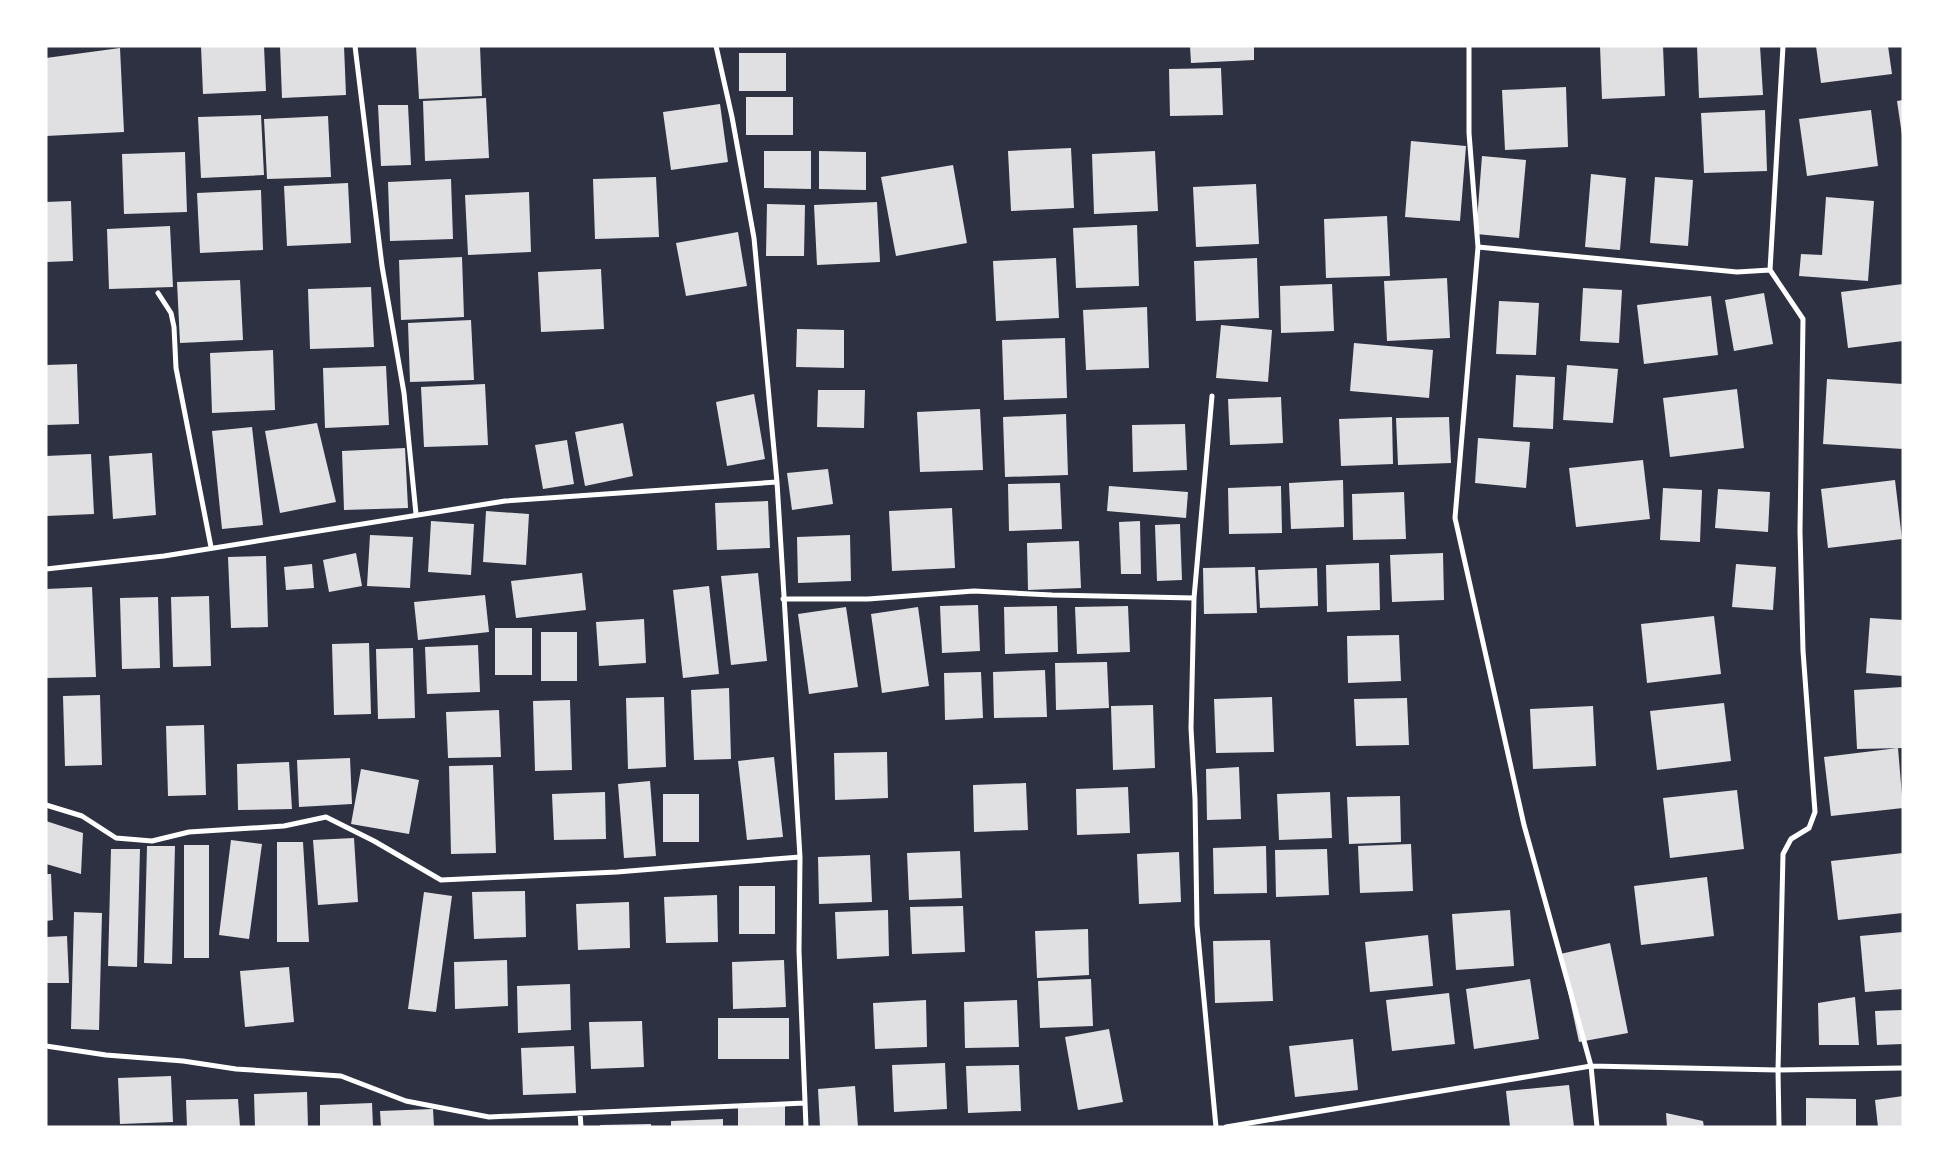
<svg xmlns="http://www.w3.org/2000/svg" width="1949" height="1173" font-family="'Noto Serif',serif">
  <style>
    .building { fill: #e0e0e3 }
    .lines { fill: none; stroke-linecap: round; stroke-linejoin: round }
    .minor { stroke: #fff; stroke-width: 5 }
  </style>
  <rect width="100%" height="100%" fill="#2d3142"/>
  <path class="building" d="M201,46H264L266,91L203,94Z
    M280,46H344L346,95L282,98Z
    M416,46H480L482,96L419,99Z
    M1190,46H1254V60L1191,63Z
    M1600,46H1663L1665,96L1602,99Z
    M1697,46H1760L1763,95L1699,98Z
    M1816,46H1888L1892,74L1821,83Z
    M120,48L124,132L46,136V58Z
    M739,53H786V91H739Z
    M1221,68L1223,115L1170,116L1169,69Z
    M1566,87L1568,147L1505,150L1502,90Z
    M746,97H793V135H746Z
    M486,98L489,158L425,161L423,101Z
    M1903,100V135H1902L1897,101Z
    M720,104L728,162L671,170L663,112Z
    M378,105H408L411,165L381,166Z
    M1765,110L1767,171L1704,173L1701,113Z
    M1871,110L1878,166L1807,176L1799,119Z
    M261,115L264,175L201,178L198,117Z
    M328,116L331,177L267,179L264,119Z
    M1411,141L1466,146L1460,221L1405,217Z
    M1071,148L1074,208L1011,211L1008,151Z
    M764,151H811V189L764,188Z
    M819,151L866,152V190L819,189Z
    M1155,151L1158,211L1094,214L1092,154Z
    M185,152L187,212L124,214L122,154Z
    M1482,156L1526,160L1519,238L1476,234Z
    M953,165L967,243L896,256L881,177Z
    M1591,174L1626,178L1620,250L1585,247Z
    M656,177L659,237L595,239L593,179Z
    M1655,177L1693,180L1688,246L1650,243Z
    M451,179L453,239L390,241L388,182Z
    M348,183L351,243L287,246L284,186Z
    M1256,184L1259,244L1196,247L1193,187Z
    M261,190L263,250L200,253L197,193Z
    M529,192L531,252L468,255L465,195Z
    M1826,197L1874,201L1868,281L1799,276L1801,254L1822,255Z
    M71,201L73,261L46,262V202Z
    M877,202L880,262L817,265L814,205Z
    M767,204L805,205L804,256H766Z
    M1387,216L1390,276L1326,278L1324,219Z
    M1137,225L1139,286L1076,288L1073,228Z
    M170,226L173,287L109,289L107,229Z
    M738,232L747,286L686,296L676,243Z
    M462,257L464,317L401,320L399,260Z
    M1056,258L1059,318L996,321L993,261Z
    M1257,258L1259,318L1196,321L1194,261Z
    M601,269L604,329L541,332L538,272Z
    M1447,278L1450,338L1387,341L1384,281Z
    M240,280L243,340L180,343L177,282Z
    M1332,284L1334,331L1281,333L1280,286Z
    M1903,284V341L1848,348L1841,292Z
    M371,287L374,347L310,349L308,289Z
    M1583,288L1622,290L1619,343L1580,341Z
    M1764,293L1773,344L1734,351L1725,300Z
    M1711,296L1718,355L1644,364L1637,305Z
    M1499,301L1539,303L1536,355L1496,354Z
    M1147,307L1149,368L1086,370L1083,310Z
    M471,320L474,380L410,382L408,323Z
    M1221,325L1272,330L1268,382L1216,378Z
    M797,329L844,330V368L796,367Z
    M1065,338L1067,398L1004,400L1002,340Z
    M1354,343L1433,350L1429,398L1350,391Z
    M273,350L275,410L212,413L210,353Z
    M77,364L79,424L46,425V365Z
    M1567,365L1618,369L1613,423L1563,420Z
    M386,366L389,425L325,428L323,368Z
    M1516,375L1555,377L1553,429L1513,427Z
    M1827,379L1903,384V449L1823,444Z
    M485,384L488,445L424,447L421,387Z
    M1737,389L1744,448L1670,457L1663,398Z
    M818,390H865L864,428L817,427Z
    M754,394L765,459L727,466L716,402Z
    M1281,397L1283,443L1230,445L1228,399Z
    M980,409L983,470L920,472L917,412Z
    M1066,414L1068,475L1005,477L1003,417Z
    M1392,417L1393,464L1341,466L1339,419Z
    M1449,417L1451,463L1398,465L1396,418Z
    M317,423L336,502L280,513L265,431Z
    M623,423L633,476L585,486L575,432Z
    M1185,424L1187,470L1133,472L1132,425Z
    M252,427L263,525L222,529L212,431Z
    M1478,438L1530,442L1526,488L1475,483Z
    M567,440L574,484L543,489L535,445Z
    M405,448L408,508L344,510L342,451Z
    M152,453L156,515L113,519L109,456Z
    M91,454L94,514L46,516V456Z
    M1643,460L1650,519L1576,527L1569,468Z
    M828,469L833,504L792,510L787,473Z
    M1343,480L1344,527L1291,529L1289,483Z
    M1895,480L1902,539L1828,548L1821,489Z
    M1060,483L1062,529L1009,531L1008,484Z
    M1109,486L1188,492L1186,518L1107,511Z
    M1281,486L1282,533L1229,534L1228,488Z
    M1663,488L1702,490L1700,542L1660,540Z
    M1718,489L1770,492L1768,532L1715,528Z
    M1404,492L1406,539L1353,540L1352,494Z
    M768,501L770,548L717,550L715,503Z
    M952,508L955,568L892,571L889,511Z
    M486,511L529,514L526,565L483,562Z
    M431,521L474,524L471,575L428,572Z
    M1140,521L1141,574H1121L1119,522Z
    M1180,524L1182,580L1157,581L1155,525Z
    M370,535L413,537L410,588L367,586Z
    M850,535L851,581L798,583L797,537Z
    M1079,541L1081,588L1028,590L1027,543Z
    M356,553L362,586L329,592L323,560Z
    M1443,553L1444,600L1392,602L1390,555Z
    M266,556L268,627L231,628L228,557Z
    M1379,563L1380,610L1327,612L1326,565Z
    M312,564L314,588L286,590L284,567Z
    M1736,564L1776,567L1773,610L1732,607Z
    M1255,567L1257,613L1204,614L1203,568Z
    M1317,568L1318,606L1260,608L1258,570Z
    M582,573L586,610L516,618L511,581Z
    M758,573L767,661L731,665L721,576Z
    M709,586L719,674L683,678L673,590Z
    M92,587L96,677L46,678V589Z
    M485,595L489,632L418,640L414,602Z
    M209,596L211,666L173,667L171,597Z
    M158,597L160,668L122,669L120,598Z
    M978,605L980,651L942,653L940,606Z
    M1057,606L1058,652L1005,654L1004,607Z
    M1128,606L1130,652L1077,654L1075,607Z
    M846,607L858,687L809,694L798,614Z
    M918,607L929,686L882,693L871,614Z
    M1714,616L1721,674L1647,683L1641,624Z
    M1870,618L1903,620V676L1866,673Z
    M644,619L646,663L599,666L596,622Z
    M495,628H532V675H495Z
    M541,632H577V681H541Z
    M1399,635L1401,681L1348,683L1347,636Z
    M369,643L371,714L334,715L332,644Z
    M478,645L480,692L427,694L425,647Z
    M413,648L415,718L378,719L376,649Z
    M1107,662L1109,708L1056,710L1055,663Z
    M1045,670L1047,717L994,718L993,672Z
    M981,672L983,718L945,720L944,673Z
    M1903,687V748L1857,749L1854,690Z
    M729,688L731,759L694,760L691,690Z
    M100,695L102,765L65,766L63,696Z
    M664,697L666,767L628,769L626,698Z
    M1272,697L1274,752L1216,753L1214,699Z
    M1407,698L1409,745L1356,746L1354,699Z
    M570,700L572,770L535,771L533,701Z
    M1724,703L1731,761L1657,770L1650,711Z
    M1153,705L1155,768L1113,770L1111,706Z
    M1593,706L1596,766L1533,769L1530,709Z
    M499,710L501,757L448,758L446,712Z
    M204,725L206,795L168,796L166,726Z
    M1898,748L1903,808L1831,816L1824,757Z
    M887,752L888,798L835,800L834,753Z
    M774,757L783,837L747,840L738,761Z
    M350,758L352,804L299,807L297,760Z
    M289,762L292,809L238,810L237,764Z
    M493,765L496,853L451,854L449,766Z
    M1239,767L1241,819L1207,820L1206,769Z
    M361,769L419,780L409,834L351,824Z
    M650,781L656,856L624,858L618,784Z
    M1026,783L1028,830L974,832L973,785Z
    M1128,787L1130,833L1077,835L1076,789Z
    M1737,790L1744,849L1670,858L1663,798Z
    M605,792L606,839L554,840L552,794Z
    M1330,792L1332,838L1279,840L1277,794Z
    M663,794H699V842H663Z
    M1400,796L1401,842L1349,844L1347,797Z
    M46,821L83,833L81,874L46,864Z
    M354,838L358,902L318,905L313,840Z
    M231,840L262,844L249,939L219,935Z
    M277,842H303L309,942H277Z
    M1411,844L1413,891L1360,893L1358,846Z
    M184,845H209V958H184Z
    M147,846H175L172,964L144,963Z
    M1266,846L1267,893L1214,894L1213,848Z
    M111,849H140L137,967L108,966Z
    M1327,849L1329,895L1276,897L1275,850Z
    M960,851L962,898L909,900L907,853Z
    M1179,852L1181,902L1139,904L1137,854Z
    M1903,853V913L1838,920L1831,861Z
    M870,855L872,902L819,904L818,857Z
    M46,874H51L53,920L46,921Z
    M1707,877L1714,936L1641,945L1634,886Z
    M739,886H775V934H739Z
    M525,891L526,937L474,939L472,892Z
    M424,892L452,896L436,1012L408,1009Z
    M717,895L718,942L666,943L664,897Z
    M629,902L630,948L578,950L576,904Z
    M963,906L965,952L912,954L910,907Z
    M888,910L889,956L837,959L835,912Z
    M1510,910L1514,966L1456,970L1452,914Z
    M74,912L102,913L99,1030L71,1029Z
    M1088,929L1089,975L1037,978L1035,931Z
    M1903,932V989L1865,992L1860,936Z
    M1428,935L1433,986L1370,992L1365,942Z
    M67,936L69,983H46V937Z
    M1270,940L1273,1001L1215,1003L1213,941Z
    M1610,943L1628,1033L1579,1042L1560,954Z
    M507,960L508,1006L455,1009L454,962Z
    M784,960L786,1007L733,1009L732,962Z
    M289,967L294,1022L245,1027L240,971Z
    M1091,979L1093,1026L1040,1028L1038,981Z
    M1530,979L1539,1039L1474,1049L1466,989Z
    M570,984L571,1030L518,1033L517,986Z
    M1449,993L1455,1044L1392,1051L1386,1000Z
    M1855,997L1859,1045H1819L1818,1003Z
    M926,1000L927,1047L875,1049L873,1003Z
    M1017,1000L1019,1047L965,1048L964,1002Z
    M1903,1010V1044L1877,1045L1875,1011Z
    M718,1018H789V1059H718Z
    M642,1021L644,1067L591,1069L589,1022Z
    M1109,1029L1123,1102L1078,1110L1065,1037Z
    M1353,1039L1358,1090L1295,1097L1289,1046Z
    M574,1046L576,1093L523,1095L521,1048Z
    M945,1063L947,1109L894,1112L892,1065Z
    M1019,1065L1021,1111L968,1113L966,1066Z
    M171,1076L173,1122L120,1124L118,1078Z
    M1569,1085L1574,1127H1510L1506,1091Z
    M855,1086L858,1127H820L818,1089Z
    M307,1092L308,1127H255L254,1094Z
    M1903,1096V1127H1878L1875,1100Z
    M1806,1098L1856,1099V1127H1806Z
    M238,1099L240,1127H187L186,1100Z
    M372,1103L373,1127H320V1105Z
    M738,1105H785V1127H738Z
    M433,1109L434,1127H381L380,1111Z
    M1666,1113L1703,1121L1704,1127H1667Z
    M723,1119V1127H671V1121Z
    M651,1124V1127H600V1125Z"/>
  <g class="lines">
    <path class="minor" d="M355,46L382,266L404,393L416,514
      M716,46L732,117L754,238L777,482
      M1469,46V133L1478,247L1455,518L1524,825L1591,1066L1597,1127
      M1478,247L1737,272L1770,270
      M158,293L171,313L174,327L176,368L211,547
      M1212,396L1194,598L1191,728L1195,799L1197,925L1216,1127
      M46,569L164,556L505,501L777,482L800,857L799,951L806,1127
      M783,599H868L974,591L1052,595L1194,598
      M46,805L82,816L116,838L152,841L189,832L284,826L326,817L374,841L441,880L617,872L800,857
      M46,1046L106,1055L183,1061L236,1069L341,1076L406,1101L489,1117L805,1103
      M580,1113L581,1127
      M1226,1127L1591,1066L1778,1070L1903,1068
      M1779,1127L1778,1070L1783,854L1791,839L1809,828L1815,812L1803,651L1800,531L1803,319L1770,270L1783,46"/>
  </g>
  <rect width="1949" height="1173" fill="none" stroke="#ffffff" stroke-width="95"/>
</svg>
